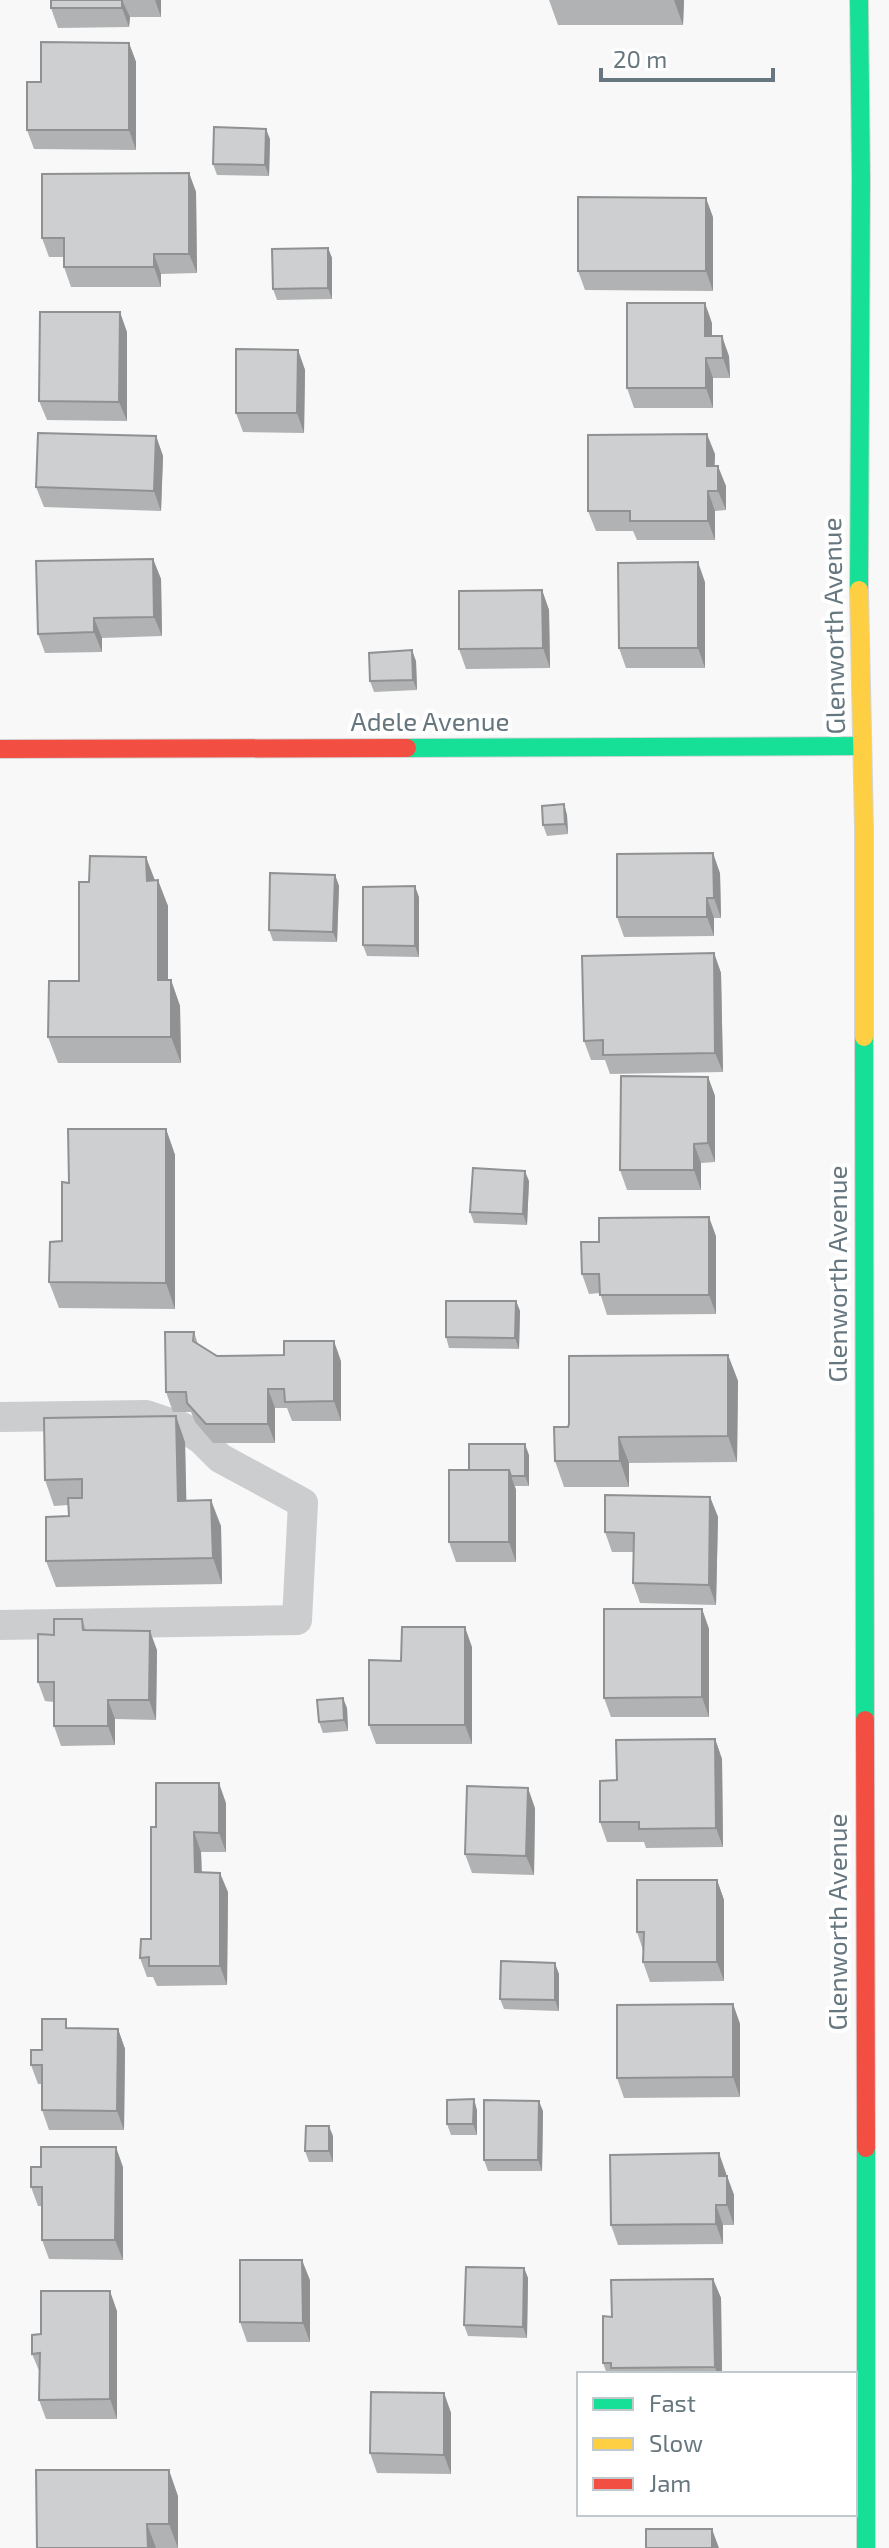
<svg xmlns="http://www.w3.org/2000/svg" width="889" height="2548" font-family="'Exo 2',sans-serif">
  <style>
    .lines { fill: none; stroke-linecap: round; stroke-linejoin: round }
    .fast-casing { stroke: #d4d5d6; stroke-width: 20 }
    .slow-casing { stroke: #d4d5d6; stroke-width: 20 }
    .jam-casing { stroke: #d4d5d6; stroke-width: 20 }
    .lane { stroke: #cbcdce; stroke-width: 30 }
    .fast { stroke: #16e098; stroke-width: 18 }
    .slow { stroke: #ffcf43; stroke-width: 18 }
    .jam { stroke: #f24e42; stroke-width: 18 }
    .wall { fill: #b0b2b3 }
    .shaded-wall { fill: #909192 }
    .building { fill: #cdcfd0; stroke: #909192; stroke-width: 2 }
    .labels { text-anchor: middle; stroke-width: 8; stroke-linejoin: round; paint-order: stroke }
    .street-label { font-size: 26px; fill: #66777f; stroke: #fff }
  </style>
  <rect width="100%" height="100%" fill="#f8f8f8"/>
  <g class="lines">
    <defs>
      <path id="fast" d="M859,0L861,178L859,590
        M407,748L861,746
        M864,1037L865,1720
        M866,2148V2548"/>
      <path id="slow" d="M859,590L864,828V1037"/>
      <path id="jam" d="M0,749L407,748
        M865,1720L866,2148"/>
    </defs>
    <use href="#fast" class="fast-casing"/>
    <use href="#slow" class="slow-casing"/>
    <use href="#jam" class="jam-casing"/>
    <path class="lane" d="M0,1417L146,1415L182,1427L201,1439L220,1458L303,1503L297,1620L0,1625"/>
    <use href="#fast" class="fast"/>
    <use href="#slow" class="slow"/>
    <use href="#jam" class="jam"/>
  </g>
  <path class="wall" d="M51,0H161V17H130L129,27L58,28L51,8Z
    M549,0H684L683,25H558Z
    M129,43L136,62V150L34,149L27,130L41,82Z
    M270,139L269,176L217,175L213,164Z
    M189,173L196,192L197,273L161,274V287H71L64,267V257H49L42,238Z
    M713,217V291L585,290L578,271Z
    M328,248L332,258V299L277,300L273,289Z
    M712,323V336L729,356L730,378H713V408H634L627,388Z
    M127,332V421L47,420L39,401Z
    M298,350L305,370L304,433L243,432L236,413Z
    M156,436L163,456L161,511L44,507L36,487Z
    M715,454L714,466L726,486V510L715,511V540H637L633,531H596L588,511Z
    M153,559L161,579L162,636L102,638V652L45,653L38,634Z
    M705,582V668H626L619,648Z
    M542,590L549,610L550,668L466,669L459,649Z
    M416,661L417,690L374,692L370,681Z
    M564,804L567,815L568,834L547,836L543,825Z
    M720,873L721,918H714V936L624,937L617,917Z
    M335,875L339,886L337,942L273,941L269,930Z
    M155,880L168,906V980H171L180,1006L181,1063H58L48,1037L79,981Z
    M419,897V957L367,956L363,945Z
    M714,953L721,973L723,1072L610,1074L605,1060H591L584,1041Z
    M708,1077L715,1096V1162L701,1163V1190H627L620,1170Z
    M166,1129L175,1155V1309L59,1308L49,1282L62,1241L69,1183Z
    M529,1181L527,1225L474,1223L470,1212Z
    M716,1236V1314L607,1315L600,1293L589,1294L582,1274L599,1242Z
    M516,1301L520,1311L519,1349L449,1348L446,1337Z
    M194,1332L198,1344L217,1356L341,1361V1421H292L287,1408H275V1443H213L195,1422L191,1412H173L166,1392Z
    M728,1355L738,1381L737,1462L629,1463V1487H564L555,1461L568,1427Z
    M185,1442L186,1500L221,1526L222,1584L56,1587L46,1561L69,1516L68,1505L54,1506L45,1480Z
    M529,1455V1486H515L516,1490V1562H456L449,1542L469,1470Z
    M710,1497L718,1517L716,1605L640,1603L633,1583L634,1552H612L605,1532Z
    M702,1609L709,1629V1717H611L604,1698Z
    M82,1619L86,1630L157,1650L156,1720L115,1719V1745L61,1746L54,1726V1702L45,1701L38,1682L54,1635Z
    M472,1647V1744H376L369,1725L401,1661Z
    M347,1708L348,1731L323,1733L319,1722Z
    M715,1739L722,1759L723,1847L646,1848L644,1842H607L600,1822L617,1780Z
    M226,1803V1852H201L202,1872L228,1892L227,1985L157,1986L153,1977H147L140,1958L151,1939L156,1827Z
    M535,1808L534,1875L472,1873L465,1854Z
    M717,1880L724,1900V1981L650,1982L643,1962V1950L637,1932Z
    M559,1974V2011L504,2009L500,1999Z
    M733,2004L740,2024V2097L624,2098L617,2078Z
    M70,2028L118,2029L125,2049L124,2130H49L42,2110V2084H38L31,2065L42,2050Z
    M477,2110V2135H451L447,2124Z
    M543,2111L542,2171H488L484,2160Z
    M333,2136V2162H309L305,2151Z
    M123,2167V2260L49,2259L42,2240V2206H38L31,2187Z
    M726,2173L734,2195V2225H723V2244L618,2245L611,2225Z
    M524,2268L528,2278L527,2338L468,2336L464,2325Z
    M713,2279L721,2298L722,2374H607L603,2363L612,2317Z
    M310,2280V2342H247L240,2322Z
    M117,2311V2419H46L39,2400L40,2373L32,2354L41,2334Z
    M444,2393L451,2413V2474L377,2473L370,2453Z
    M178,2496V2548H37Z"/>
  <path class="shaded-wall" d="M122,0L130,17L129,27L122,8Z
    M155,0H161V17Z
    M674,0H684L683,25Z
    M129,43L136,62V150L129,130Z
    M266,129L270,139L269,176L265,165Z
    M189,173L196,192L197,273L189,254Z
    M706,198L713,217V291L706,271Z
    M328,248L332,258V299L328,288Z
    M154,254L161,274V287L154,267Z
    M705,303L712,323V356L705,336Z
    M120,312L127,332V421L119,402Z
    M722,336L729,356L730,378L723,358Z
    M298,350L305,370L304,433L297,413Z
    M706,358L713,378V408L706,388Z
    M707,434L715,454L714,486L707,466Z
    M156,436L163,456L161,511L154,491Z
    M718,466L726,486V510L718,491Z
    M708,491L715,511V540L708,521Z
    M153,559L161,579L162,636L154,617Z
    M698,562L705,582V668L698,648Z
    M542,590L549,610L550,668L543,648Z
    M94,618L102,638V652L94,632Z
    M412,650L416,661L417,690L413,680Z
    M564,804L567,815L568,834L565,824Z
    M713,853L720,873L721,918L714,898Z
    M146,857L156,883L147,881Z
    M335,875L339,886L337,942L333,932Z
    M158,880L168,906V1006L158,980Z
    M415,886L419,897V957L415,946Z
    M707,898L714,918V936L707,917Z
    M714,953L721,973L723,1072L715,1053Z
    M171,980L180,1006L181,1063L171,1037Z
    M708,1077L715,1096V1162L708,1143Z
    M166,1129L175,1155V1309L166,1283Z
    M694,1144L701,1163V1190L694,1170Z
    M525,1171L529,1181L527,1225L523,1214Z
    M709,1217L716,1236V1314L709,1295Z
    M516,1301L520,1311L519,1349L515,1338Z
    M334,1341L341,1361V1421L334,1401Z
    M728,1355L738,1381L737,1462L728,1436Z
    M268,1389L275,1408V1443L268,1424Z
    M176,1416L185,1442L187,1527L178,1501Z
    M619,1437L629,1463V1487L620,1461Z
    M525,1444L529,1455V1486L525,1476Z
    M509,1470L516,1490V1562L509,1542Z
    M710,1497L718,1517L716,1605L709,1585Z
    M211,1500L221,1526L222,1584L213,1558Z
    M702,1609L709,1629V1717L702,1697Z
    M465,1627L472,1647V1744L465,1725Z
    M150,1631L157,1650L156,1720L149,1700Z
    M343,1698L347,1708L348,1731L344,1720Z
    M108,1700L115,1719V1745L108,1726Z
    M715,1739L722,1759L723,1847L716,1828Z
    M219,1783L226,1803V1852L219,1833Z
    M528,1788L535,1808L534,1875L526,1856Z
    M194,1832L201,1852L202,1892L195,1872Z
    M220,1873L228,1892L227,1985L220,1966Z
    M717,1880L724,1900V1981L717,1962Z
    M555,1963L559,1974V2011L555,2000Z
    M733,2004L740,2024V2097L733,2077Z
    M118,2029L125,2049L124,2130L117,2111Z
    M474,2099L477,2110V2135L473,2124Z
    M539,2101L543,2111L542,2171L538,2160Z
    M329,2126L333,2136V2162L329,2151Z
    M116,2147L123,2167V2260L115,2240Z
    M719,2153L726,2173V2196L719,2176Z
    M727,2176L734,2195V2225L727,2205Z
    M716,2205L723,2225V2244L716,2224Z
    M302,2260L310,2280V2342L303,2323Z
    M524,2268L528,2278L527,2338L523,2327Z
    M713,2279L721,2298L722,2374H717L715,2367Z
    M110,2291L117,2311V2419L110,2399Z
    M444,2393L451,2413V2474L444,2455Z
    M169,2470L178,2496V2548L169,2524Z
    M147,2524L156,2548H148Z
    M712,2529L719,2548H712Z"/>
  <path class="building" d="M51,0H122V8H51Z
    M41,42L129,43V130H27V82H41Z
    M214,127L266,129L265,165L213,164Z
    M189,173V254H154V267H64V238H42V174Z
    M578,197L706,198V271H578Z
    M328,248V288L273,289L272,249Z
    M627,303H705V336H722L723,358H706V388H627Z
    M40,312H120L119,402L39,401Z
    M236,349L298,350L297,413H236Z
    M38,433L156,436L154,491L36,487Z
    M707,434V466H718V491H708V521H630V511H588V435Z
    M153,559L154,617L94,618V632L38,634L36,561Z
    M698,562V648H619L618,563Z
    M542,590L543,648L459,649V591Z
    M412,650L413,680L370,681L369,653Z
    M564,804L565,824L543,825L542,806Z
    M713,853L714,898H707V917H617V854Z
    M90,856L146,857L147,881L158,880V980H171V1037H48L49,981H79V882H89Z
    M270,873L335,875L333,932L269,930Z
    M415,886V946L363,945V887Z
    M714,953L715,1053L603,1055V1040L584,1041L582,956Z
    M621,1076L708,1077V1143L694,1144V1170H620Z
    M68,1129H166V1283L49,1282L50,1242L62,1241V1182L69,1183Z
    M473,1168L525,1171L523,1214L470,1212Z
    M709,1217V1295H600L599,1274H582L581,1242H599V1218Z
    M446,1301H516L515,1338L446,1337Z
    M165,1332H194L193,1341L217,1356L284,1355V1341H334V1401L285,1402L284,1389H268V1424H206L187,1403L186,1392H166Z
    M728,1355V1436L619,1437L620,1461H555L554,1427H568L569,1424V1356Z
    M176,1416L178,1501L211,1500L213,1558L46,1561V1517L69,1516L68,1498H82V1479L45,1480L44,1418Z
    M469,1444H525V1476H511L509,1470H469Z
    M449,1470H509V1542H449Z
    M605,1495L710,1497L709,1585L633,1583L634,1533L605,1532Z
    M604,1609H702V1697L604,1698Z
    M54,1619H82L83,1630L150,1631L149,1700H108V1726H54V1682H38V1634L54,1635Z
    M402,1627H465V1725H369V1660L401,1661Z
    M343,1698L344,1720L319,1722L317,1700Z
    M715,1739L716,1828L639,1829V1822H600V1781L617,1780L616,1740Z
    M156,1783H219V1833L194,1832L195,1872L220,1873V1966H149V1957L140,1958L141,1939H151V1827H156Z
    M467,1786L528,1788L526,1856L465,1854Z
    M637,1880H717V1962H643L644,1932H637Z
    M501,1961L555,1963V2000L500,1999Z
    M733,2004V2077L617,2078V2005Z
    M42,2019H66V2028L118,2029L117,2111L42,2110V2065H31V2050H42Z
    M474,2099L473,2124H447V2100Z
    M484,2100L539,2101L538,2160H484Z
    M306,2126H329V2151H305Z
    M41,2147H116L115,2240H42V2187H31V2167H41Z
    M719,2153V2176H727V2205H716V2224L611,2225L610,2155Z
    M240,2260H302L303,2323L240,2322Z
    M466,2267L524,2268L523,2327L464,2325Z
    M713,2279L715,2367L611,2368V2363H603V2316L612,2317L611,2280Z
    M41,2291H110V2399L39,2400L40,2353L32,2354V2335L41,2334Z
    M371,2392L444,2393V2455L370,2453Z
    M36,2470H169V2524H147L148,2548H37Z
    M646,2529H712V2548H646Z"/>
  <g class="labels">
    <g class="street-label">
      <text transform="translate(834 626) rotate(-91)" y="9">Glenworth Avenue</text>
      <text x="430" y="731">Adele Avenue</text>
      <text transform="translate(838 1274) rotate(-90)" y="9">Glenworth Avenue</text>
      <text transform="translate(838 1922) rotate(-90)" y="9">Glenworth Avenue</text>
    </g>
  </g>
  <rect x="577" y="2372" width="280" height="144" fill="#ffffff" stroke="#c2c9cc" stroke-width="2"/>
  <rect x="593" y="2398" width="40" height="12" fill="#16e098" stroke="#c2c9cc" stroke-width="2"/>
  <text x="649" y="2412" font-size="24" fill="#66777f">Fast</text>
  <rect x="593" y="2438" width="40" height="12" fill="#ffcf43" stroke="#c2c9cc" stroke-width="2"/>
  <text x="649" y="2452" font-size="24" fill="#66777f">Slow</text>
  <rect x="593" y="2478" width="40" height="12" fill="#f24e42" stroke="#c2c9cc" stroke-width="2"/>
  <text x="649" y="2492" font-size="24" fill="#66777f">Jam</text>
  <path d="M601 68v12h172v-12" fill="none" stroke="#66777f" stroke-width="4"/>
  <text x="613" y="68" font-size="24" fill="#66777f" stroke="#ffffff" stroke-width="6" paint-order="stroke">20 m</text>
</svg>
